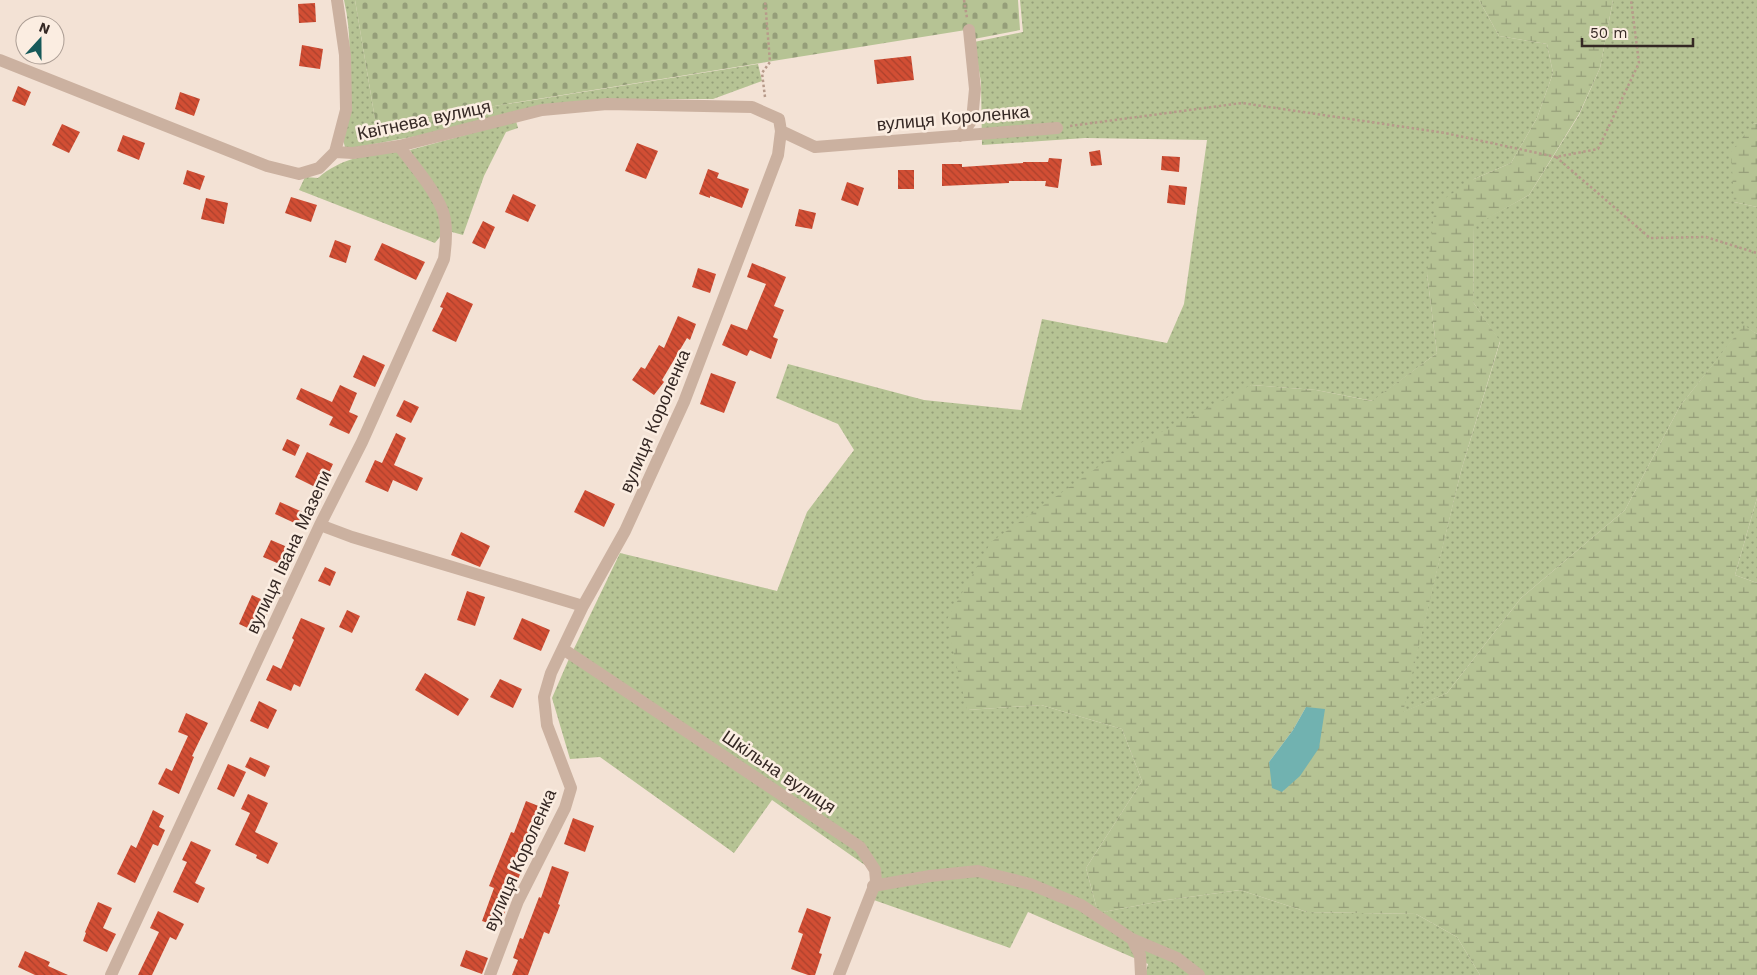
<svg xmlns="http://www.w3.org/2000/svg" width="1757" height="975" font-family="'Work Sans',sans-serif">
  <style>
    .grass { fill: url(#grass-dots) }
    .wetland { fill: url(#wetland-marsh); fill-rule: evenodd }
    .cemetery { fill: url(#cemetery-stones) }
    .water { fill: #71b2b0 }
    .building { fill: url(#building-back-hatch) }
    .lines { fill: none; stroke-linecap: round; stroke-linejoin: round }
    .path { stroke: #b79a8a; stroke-width: 2.5; stroke-dasharray: 2.5 2.5; stroke-linecap: butt }
    .minor { stroke: #cbb1a0; stroke-width: 12 }
    .labels { text-anchor: middle; stroke-width: 5; stroke-linejoin: round; paint-order: stroke }
    .street-label { font-size: 18px; fill: #352824; stroke: #fbede1 }
  </style>
  <defs>
    <pattern id="grass-dots" width="8" height="8" patternUnits="userSpaceOnUse" patternTransform="scale(1.25)"><rect width="8" height="8" fill="#b6c394"/><path d="M2 2h.1M6 6h.1" fill="none" stroke="#959e79" stroke-width="1.8" stroke-linecap="round"/></pattern>
    <pattern id="wetland-marsh" width="20" height="14" patternUnits="userSpaceOnUse" patternTransform="scale(1.25)"><rect width="20" height="14" fill="#b6c394"/><path d="M1 5h8M5 5V1M11 12h8M15 12V8" fill="none" stroke="#959e79"/></pattern>
    <pattern id="cemetery-stones" width="16" height="16" patternUnits="userSpaceOnUse" patternTransform="scale(1.25)"><rect width="16" height="16" fill="#b6c394"/><path d="M2 7V4a2 2 0 0 1 4 0v3zM10 15v-3a2 2 0 0 1 4 0v3z" fill="#959e79"/></pattern>
    <pattern id="building-back-hatch" width="6" height="6" patternUnits="userSpaceOnUse" patternTransform="scale(1.25)"><rect width="6" height="6" fill="#d24e34"/><path d="M-1 5l2 2M0 0l6 6M5-1l2 2" fill="none" stroke="#ab412c"/></pattern>
  </defs>
  <rect width="100%" height="100%" fill="#f3e2d5"/>
  <path class="grass" d="M344,0H355L376,125L758,64L762,81L713,99H614L353,148L345,147L343,140C347,92 355,48 344,0Z
    M1020,0H1479L1499,36L1547,44L1553,73L1537,118L1511,163L1474,179L1427,274L1437,353L1373,401L1316,390L1251,385L967,710L1041,705L1122,729L1142,781L1086,868L1098,913L1167,900L1240,890L1307,912L1416,914L1457,937L1480,975H1145L1148,964L1028,912L1010,948L871,899L872,870L772,800L734,853L600,757L570,759L552,698L568,661L620,553L777,591L807,512L854,450L838,424L776,398L788,364L924,400L1021,410L1042,319L1167,343L1184,304L1207,140L1085,138L982,145L981,82L974,42L1023,32Z
    M1613,0H1757V124L1754,123L1734,202L1757,207V334L1744,326L1680,406L1625,510L1521,598L1447,693L1402,713L1461,471L1500,342L1473,302L1474,225L1529,195L1579,115L1600,68Z
    M516,121L518,128L506,132L484,176L463,235L452,232L410,150Z
    M397,149C413,169 446,206 441,233C441,237 437,240 435,243L299,190L305,177L318,178C340,158 369,155 397,149Z
    M1757,498V583L1735,575Z"/>
  <path class="wetland" d="M1479,0H1613L1600,68L1579,114L1529,195L1474,226L1473,302L1500,341L1461,471L1403,712L1447,693L1521,598L1625,510L1680,406L1744,325L1757,334V498L1735,575L1757,583V975H1480L1457,937L1416,914L1307,912L1240,890L1167,900L1098,913L1086,868L1142,781L1122,729L1041,705L967,710L946,621L991,542L1108,460L1251,385L1316,390L1372,401L1437,353L1427,274L1435,205L1474,179L1511,163L1537,118L1553,73L1547,44L1499,36ZM1306,707L1283,792L1269,762L1293,730Z
    M1754,123L1757,124V207L1734,202L1731,152Z"/>
  <path class="cemetery" d="M355,0H1018L1020,30L974,39L972,29L376,125Z"/>
  <path class="water" d="M1306,707L1325,709L1319,748L1300,776L1282,792L1272,788L1269,762L1293,730Z"/>
  <path class="building" d="M315,3L316,22L299,23L298,4Z
    M302,45L323,49L320,69L299,66Z
    M911,56L914,80L877,84L874,60Z
    M18,86L31,92L25,106L12,101Z
    M180,92L200,99L194,116L175,109Z
    M62,124L80,132L69,153L52,145Z
    M123,135L145,143L139,160L117,151Z
    M637,143L658,151L646,179L625,171Z
    M1100,150L1102,165L1091,166L1089,152Z
    M1162,156L1180,157L1179,172L1161,170Z
    M1049,158L1062,159L1058,188L1045,186L1046,181H1009V183L942,186V164H962V167L1023,163V162H1048Z
    M708,169L719,173L717,178L749,189L742,208L710,196V198L699,194Z
    M187,170L205,176L200,190L183,184Z
    M898,170H914V189H898Z
    M847,182L864,188L858,206L841,200Z
    M1169,185L1187,187L1185,205L1167,203Z
    M513,194L536,205L528,222L505,212Z
    M291,197L317,205L311,222L285,213Z
    M206,198L228,203L224,224L201,219Z
    M799,209L816,213L812,229L795,226Z
    M483,221L495,227L485,249L472,243Z
    M335,240L351,246L346,263L329,257Z
    M382,243L425,262L416,280L374,260Z
    M752,263L786,277L774,306L784,310L773,337L778,339L771,359L750,350L747,356L722,345L731,324L747,330L766,284L747,277Z
    M698,268L716,274L710,293L692,287Z
    M447,292L473,304L456,342L432,331L443,308L440,307Z
    M678,316L696,324L690,340L687,338L662,380L664,382L654,395L632,380L641,367L645,369L659,345L664,348Z
    M363,355L385,365L375,387L353,377Z
    M711,373L736,382L724,413L700,404Z
    M340,385L357,393L349,412L358,416L349,434L329,425L333,417L296,399L301,388L332,402Z
    M404,400L419,407L411,423L396,416Z
    M396,433L406,438L394,465L423,478L417,491L393,480L388,492L365,482L375,460L382,463Z
    M287,439L300,445L295,456L282,450Z
    M307,452L333,464L321,490L295,477Z
    M585,490L615,504L604,527L574,512Z
    M280,502L307,514L301,526L275,514Z
    M461,532L490,546L480,567L451,555Z
    M271,540L292,549L284,566L263,557Z
    M325,567L336,572L330,586L318,581Z
    M467,591L485,597L475,626L457,620Z
    M252,595L272,604L259,633L239,624Z
    M347,610L360,616L352,633L339,627Z
    M301,618L325,628L300,687L294,684L291,691L266,680L273,665L281,669L294,640L292,638Z
    M522,618L550,630L541,651L513,639Z
    M425,673L469,699L458,716L415,690Z
    M500,679L522,689L513,708L490,697Z
    M259,701L277,710L268,729L250,721Z
    M186,713L208,723L192,756L194,757L179,794L158,784L166,768L172,771L188,736L178,732Z
    M250,757L270,766L265,777L245,767Z
    M228,764L246,772L234,797L217,789Z
    M248,794L268,803L255,832L278,843L268,864L256,858L257,855L235,845L250,813L241,809Z
    M526,801L546,809L499,927L482,921L494,888L489,886L511,832L514,833Z
    M153,810L164,816L159,827L165,830L158,846L153,844L135,883L117,874L131,845L136,848Z
    M573,818L594,826L585,852L564,844Z
    M191,841L211,850L195,883L205,888L198,903L173,892L187,862L182,860Z
    M552,866L569,872L558,904L560,905L549,934L544,932L528,975H512L518,960L513,958L520,938L523,939L539,897L541,898Z
    M98,902L112,908L103,928L116,934L107,952L83,941L86,933L85,932Z
    M807,908L831,917L819,953L822,954L815,975H808L791,969L803,934L798,932Z
    M158,911L184,924L176,940L170,937L152,975H138L159,932L150,928Z
    M466,950L488,958L482,974L460,966Z
    M25,951L50,962L48,966L68,975H35L18,967Z"/>
  <g class="lines">
    <path class="path" d="M964,0L967,18
      M765,97L762,73L770,62L765,0
      M1070,126L1242,103L1445,133L1556,157L1598,149L1639,63L1631,0
      M1556,157L1650,238L1706,237L1757,253"/>
    <path class="minor" d="M0,60L267,166L299,174L319,168L335,152L353,153L399,146L542,110L607,104L752,107L779,119L781,131L778,155L684,402L625,531L583,606L551,673L544,697L547,725L571,788L565,808L518,901L490,975
      M781,131L815,147L1057,128
      M960,136L972,120L975,89L969,30
      M335,152L346,110L345,55L337,0
      M320,525L352,537L583,606
      M563,649L860,847L875,870L876,881L839,975
      M873,886L930,876L978,871L1030,884L1081,905L1132,939L1140,955L1141,975
      M1132,939L1177,958L1199,975
      M111,975L320,525L362,442L444,259C446,245 448,223 442,209C432,186 414,166 399,146"/>
  </g>
  <g class="labels">
    <g class="street-label">
      <text transform="translate(953 118) rotate(-5)" y="6">вулиця Короленка</text>
      <text transform="translate(424 120) rotate(-12)" y="6">Квітнева вулиця</text>
      <text transform="translate(655 421) rotate(-67)" y="6">вулиця Короленка</text>
      <text transform="translate(289 552) rotate(-65)" y="6">вулиця Івана Мазепи</text>
      <text transform="translate(779 772) rotate(34)" y="6">Шкільна вулиця</text>
      <text transform="translate(520 860) rotate(-66)" y="6">вулиця Короленка</text>
    </g>
  </g>
  <g transform="translate(40 40) rotate(21)"><circle r="24" fill="#fbede1" stroke="#ac9e95"/>
  <path d="M0-4L9 19L0 12L-9 19Z" fill="#165959"/>
  <text y="-8" font-size="14" font-weight="bold" text-anchor="middle" fill="#352824">N</text>
  </g>
  <path d="M1582 38v8h111v-8" fill="none" stroke="#352824" stroke-width="2.5"/>
  <text x="1590" y="38" font-size="15" fill="#352824" stroke="#fbede1" stroke-width="4" paint-order="stroke">50 m</text>
</svg>
